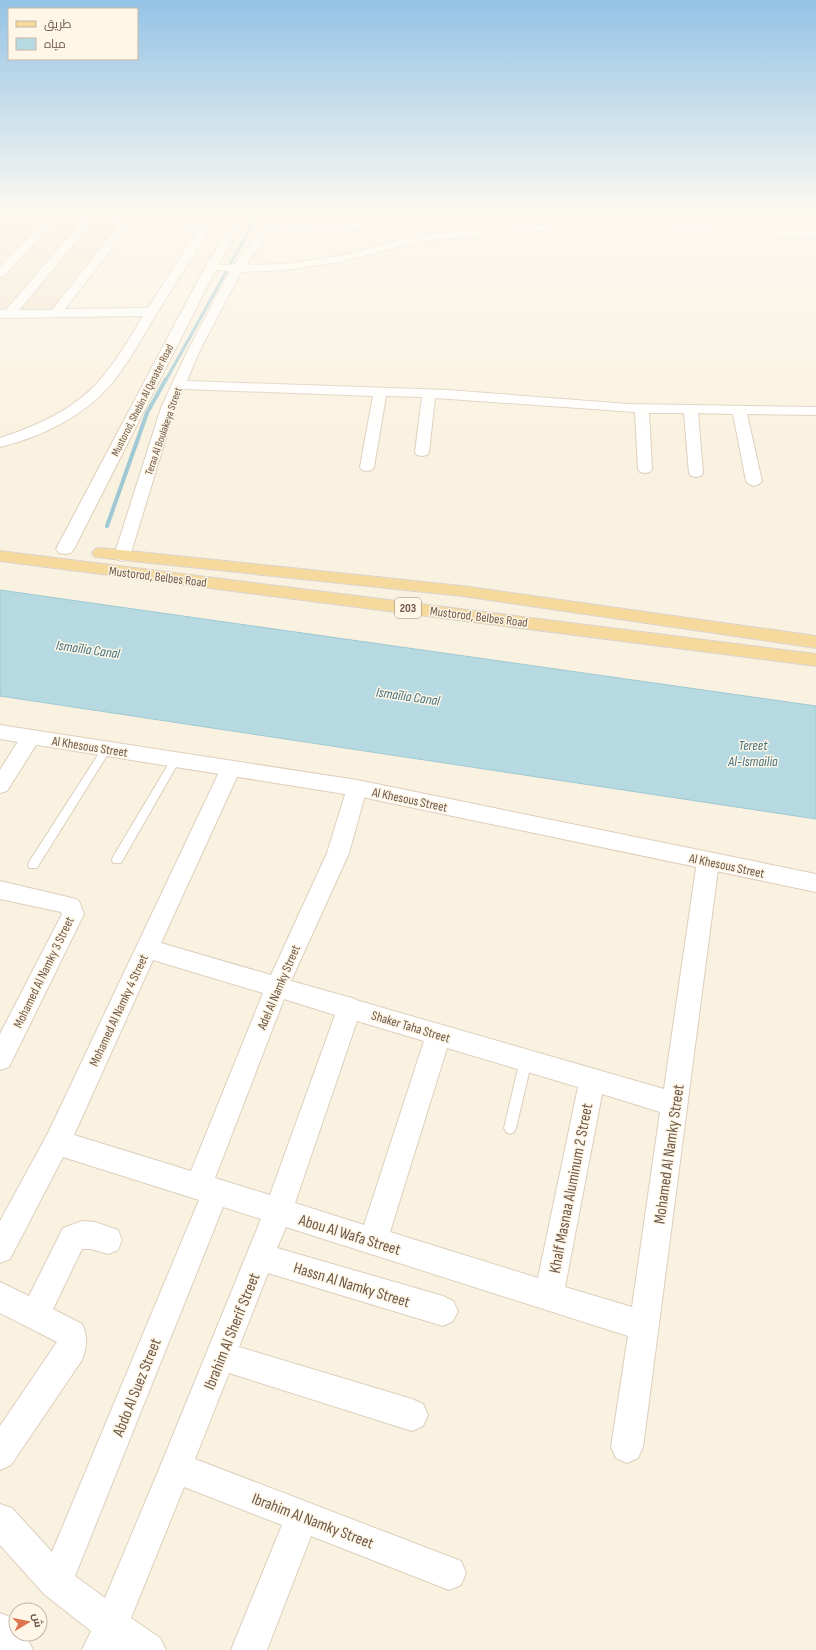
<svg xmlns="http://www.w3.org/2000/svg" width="816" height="1650" font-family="'Sofia Sans Condensed',Cairo,sans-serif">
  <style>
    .residential { fill: #f1e4cf }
    .water { fill: #b7dae2; stroke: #9ec8d3 }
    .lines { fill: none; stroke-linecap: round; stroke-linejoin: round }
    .stream-far1 { stroke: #9ec8d3; stroke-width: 3 }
    .stream { stroke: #9ec8d3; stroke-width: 4 }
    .lane-casing { stroke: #decebd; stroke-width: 2 }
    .street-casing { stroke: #decebd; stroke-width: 2 }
    .secondary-casing { stroke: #dfcdb9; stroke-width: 2 }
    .primary-casing { stroke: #dad4d0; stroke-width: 2 }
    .lane { fill: #fff; fill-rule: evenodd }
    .street { fill: #fff; fill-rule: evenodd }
    .secondary { fill: #fff; fill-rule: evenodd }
    .primary { fill: #f6d99c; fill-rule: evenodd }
    .labels { text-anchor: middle; stroke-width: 3; stroke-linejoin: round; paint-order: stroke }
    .far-street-label { font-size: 11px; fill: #6f5949; stroke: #fef6e6 }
    .shield { fill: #fef6e6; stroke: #9a8878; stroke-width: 1 }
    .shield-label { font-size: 12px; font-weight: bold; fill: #6f5949 }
    .street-label { font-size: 13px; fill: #6f5949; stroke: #fef6e6 }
    .water-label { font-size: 14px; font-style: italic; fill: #457482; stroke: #fef6e6 }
    .near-street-label { font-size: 16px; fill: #6f5949; stroke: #fef6e6 }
  </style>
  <rect width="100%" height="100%" fill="#faf2e0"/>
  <path class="residential" d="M0,214L121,223L53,311L0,312Z"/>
  <path class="water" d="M0,590L816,706V819L0,696Z"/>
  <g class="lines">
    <path class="stream-far1" d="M166,380L260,211"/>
    <path class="stream" d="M107,526L147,413L166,379"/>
    <defs>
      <path id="lane" d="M106,746L111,749L37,868H29L28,865L29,862L103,747Z
        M175,757L180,760L121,863H113L112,860L113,857L172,758Z
        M526,1055L530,1056L532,1060L516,1128L514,1132L510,1134L506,1132L504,1128L520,1060L522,1056Z"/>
      <path id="street" d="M0,211H30L200,224L207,211H217C202,244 181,274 162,305C146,330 132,358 113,382C86,415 42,437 0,447V438C39,425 78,408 104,375C119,357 131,336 143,316L0,318V310H6L81,222L56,220L4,276L0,277V267L46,219L0,215ZM92,222L119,225L52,310H19ZM130,225L197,231L148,308L65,309Z
        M274,211H285L273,227L425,221L430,224L425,227L268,234L246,265L286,264L340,256L401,240L432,234L607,219H637L699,227L816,231V237L699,233L637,225H607L432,240L402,246L340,262L286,270L241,272L199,352L187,381L448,390L628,404L816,407V415L747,414L762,481L759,484L754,486L749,484L746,481L733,414L698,413L703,473L701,476L696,477L691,476L689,473L684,413H649L652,469L650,472L645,473L640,472L638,469L635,412L435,398L429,452L427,455L422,456L417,455L415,452L422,397L386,396L374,467L372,470L367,471L362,470L360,467L373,396L183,389L175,408L130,556L128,559L122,561L116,559L114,556L161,408L187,352L230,271L207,269L205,267L207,265H234Z
        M31,730L38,732L41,737L7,791L0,793V770L24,732Z
        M231,761L238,763L241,768L161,943L271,975L327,853L347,788L350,783L357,781L364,783L367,788L349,853L291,981L348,997H350L359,1001L664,1089L697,861L700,855L708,853L716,855L719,861L643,1447L638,1458L627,1463L616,1458L611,1447L628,1336L286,1227L277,1248L443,1296L453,1301L458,1311L453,1321L443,1326L268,1273L239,1347L412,1399L423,1404L428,1415L423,1426L412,1431L229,1373L195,1459L461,1561L466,1573L461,1585L449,1590L311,1536L267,1650H231L282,1525L184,1487L131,1618L160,1638L166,1650H82L91,1631L44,1594L0,1545V1504L12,1508L52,1552L199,1200L63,1157L10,1259L0,1263V1221L48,1133L221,768L224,763ZM153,960L263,993L191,1171L74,1135ZM284,999L335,1015L270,1195L215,1178ZM357,1021L424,1041L364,1225L295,1203ZM447,1048L578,1087L538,1278L390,1232ZM602,1094L660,1112L632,1307L565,1287ZM223,1207L261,1219L162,1462L105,1598L75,1576Z
        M0,881L76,899L79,901L84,914L9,1067L0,1070V1034L62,914L61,912L0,899Z
        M82,1221L95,1222L118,1230L122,1240L118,1250L108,1254L91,1249H82L53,1309L82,1324C88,1337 87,1346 82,1360L11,1465L0,1470V1426L57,1342L0,1313V1282L29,1296L63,1228Z
        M0,1613C14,1618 16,1618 16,1634H25L33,1650H0Z"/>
      <path id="secondary" d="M240,211H251L217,267L74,549L71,553L65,554L59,553L56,549L205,267Z
        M0,725L357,780L816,874V892L357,796L0,739Z"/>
      <path id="primary" d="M101,548L462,586L816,636V648L462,596L95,557L92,553L95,549Z
        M0,551L816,654V666L0,561Z"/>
    </defs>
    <use href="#lane" class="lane-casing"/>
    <use href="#street" class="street-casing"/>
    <use href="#secondary" class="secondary-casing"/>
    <use href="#primary" class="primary-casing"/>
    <use href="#lane" class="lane"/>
    <use href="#street" class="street"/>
    <use href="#secondary" class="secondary"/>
    <use href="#primary" class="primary"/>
  </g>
  <linearGradient id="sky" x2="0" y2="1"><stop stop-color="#94c3e6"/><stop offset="0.48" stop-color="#fdf9f1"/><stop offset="1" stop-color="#fdf9f1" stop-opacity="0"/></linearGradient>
  <rect width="816" height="442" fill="url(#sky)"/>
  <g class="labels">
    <g class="far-street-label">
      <text transform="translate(142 400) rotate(-63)" y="4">Mustorod, Shebin Al Qanater Road</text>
      <text transform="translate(163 431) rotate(-71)" y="4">Teraa Al Boulakeya Street</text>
    </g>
    <rect class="shield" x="395" y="598" width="26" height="20" rx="3"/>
    <g class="shield-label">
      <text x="408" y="612">203</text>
    </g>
    <g class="street-label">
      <text transform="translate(158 576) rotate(7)" y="5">Mustorod, Belbes Road</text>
      <text transform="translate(479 616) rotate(7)" y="5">Mustorod, Belbes Road</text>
      <text transform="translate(90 746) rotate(9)" y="5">Al Khesous Street</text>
      <text transform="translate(410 799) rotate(12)" y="5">Al Khesous Street</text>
      <text transform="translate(727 865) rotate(12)" y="5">Al Khesous Street</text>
      <text transform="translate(43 972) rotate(-64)" y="5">Mohamed Al Namky 3 Street</text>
      <text transform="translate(278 987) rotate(-67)" y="5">Adel Al Namky Street</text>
      <text transform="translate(118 1010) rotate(-65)" y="5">Mohamed Al Namky 4 Street</text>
      <text transform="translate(411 1026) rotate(17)" y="5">Shaker Taha Street</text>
    </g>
    <g class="water-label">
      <text transform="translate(88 649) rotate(8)" y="5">Ismaïlia Canal</text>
      <text transform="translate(408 696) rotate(8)" y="5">Ismaïlia Canal</text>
      <text x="753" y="750">Tereet<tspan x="753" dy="16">Al-Ismailia</tspan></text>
    </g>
    <g class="near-street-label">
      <text transform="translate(668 1154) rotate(-82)" y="6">Mohamed Al Namky Street</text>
      <text transform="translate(570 1188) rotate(-79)" y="6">Khalf Masnaa Aluminum 2 Street</text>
      <text transform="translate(350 1234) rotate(17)" y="6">Abou Al Wafa Street</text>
      <text transform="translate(352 1284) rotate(17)" y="6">Hassn Al Namky Street</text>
      <text transform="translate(231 1331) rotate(-68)" y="6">Ibrahim Al Sherif Street</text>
      <text transform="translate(136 1387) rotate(-68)" y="6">Abdo Al Suez Street</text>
      <text transform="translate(313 1520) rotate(21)" y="6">Ibrahim Al Namky Street</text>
    </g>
  </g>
  <rect x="8" y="8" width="130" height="52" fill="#fef6e6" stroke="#c5b7a7"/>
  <rect x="16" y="21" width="20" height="6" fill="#f6d99c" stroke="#c5b7a7"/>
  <text x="44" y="28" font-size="12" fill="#6f5949">طريق</text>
  <rect x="16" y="38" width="20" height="12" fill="#b7dae2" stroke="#c5b7a7"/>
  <text x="44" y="48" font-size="12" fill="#6f5949">مياه</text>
  <g transform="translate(28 1622) rotate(80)"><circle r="19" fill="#fef6e6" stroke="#c5b7a7"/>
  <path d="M0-3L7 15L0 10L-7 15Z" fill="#de744c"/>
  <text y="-6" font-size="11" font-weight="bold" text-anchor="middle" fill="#6f5949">ش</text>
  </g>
</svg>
